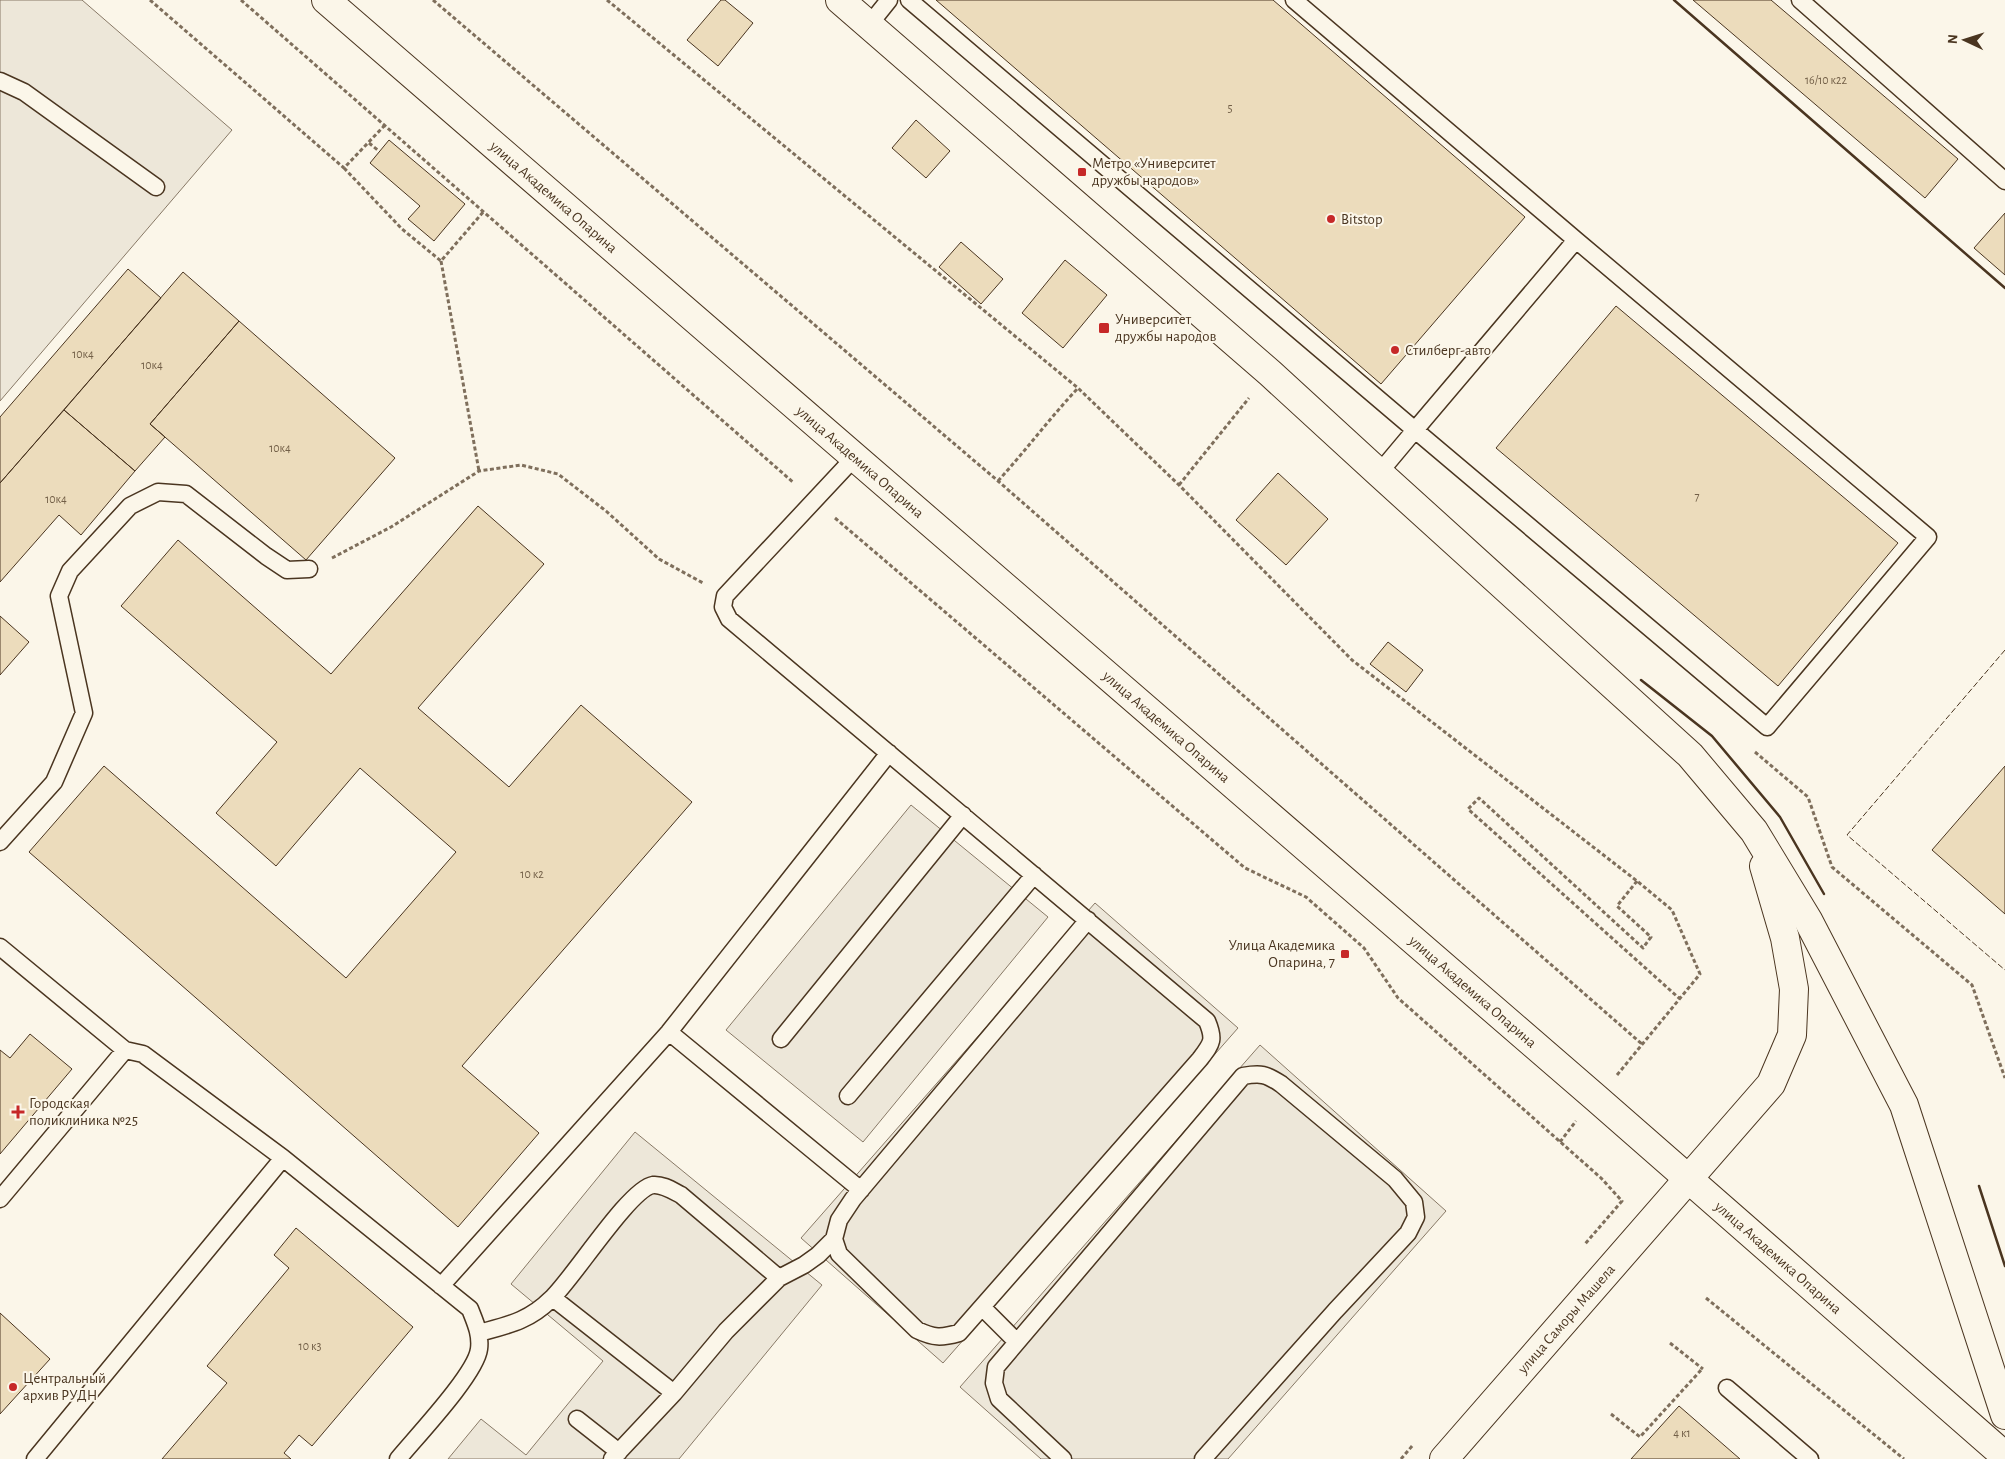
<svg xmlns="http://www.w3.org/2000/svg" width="2005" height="1459" font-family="'Alegreya Sans',sans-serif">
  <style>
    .parking { fill: #ede7d9; stroke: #887966 }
    .building { fill: #ecdcbc; stroke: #4a3520 }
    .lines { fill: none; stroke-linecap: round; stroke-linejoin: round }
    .service-casing { stroke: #4a3520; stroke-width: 19 }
    .minor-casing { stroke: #4a3520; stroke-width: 30 }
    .path { stroke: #7f6f5c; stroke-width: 3; stroke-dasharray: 4 2.5; stroke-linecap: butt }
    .service { stroke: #fbf6e9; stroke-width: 16 }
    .minor { stroke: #fbf6e9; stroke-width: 28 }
    .fence { stroke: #4a3520; stroke-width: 1; stroke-dasharray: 6 2.5; stroke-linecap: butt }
    .wall { stroke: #4a3520; stroke-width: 2.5 }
    .poi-dot { fill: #c62828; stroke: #fbf6e9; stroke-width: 2 }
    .labels { text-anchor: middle; stroke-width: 4; stroke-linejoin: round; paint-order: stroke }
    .number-label { font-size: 12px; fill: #725f47 }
    .poi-label { font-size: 15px; fill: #4a3520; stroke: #fbf6e9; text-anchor: start }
    .street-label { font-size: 15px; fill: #4a3520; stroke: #fbf6e9 }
  </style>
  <rect width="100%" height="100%" fill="#fbf6e9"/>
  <path class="parking" d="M0,0H82L232,130L0,401Z
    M911,805L1048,917L863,1142L726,1030Z
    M1095,903L1238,1028L943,1363L801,1238Z
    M1260,1045L1446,1211L1228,1459H1041L960,1387Z
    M635,1132L822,1285L679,1459H448L481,1419L526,1455L603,1361L511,1284Z"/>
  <path class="building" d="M721,0H725L753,23L718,66L687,40Z
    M936,0H1273L1525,217L1381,384Z
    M1693,0H1771L1958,159L1925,198Z
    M916,120L950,151L926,178L892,148Z
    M389,140L465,204L434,241L408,219L420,206L370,163Z
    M2005,213V275L1974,248Z
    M961,242L1003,279L981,304L939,267Z
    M1065,260L1107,295L1063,348L1022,313Z
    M128,269L161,298L0,483V417Z
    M183,272L239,321L150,424L165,437L135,471L64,410Z
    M1616,306L1898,543L1778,686L1496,448Z
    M239,321L395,458L306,560L150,424Z
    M64,410L135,471L81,535L59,515L0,582V483Z
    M1278,473L1328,519L1286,565L1236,520Z
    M478,506L544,564L418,708L509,787L581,705L692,802L462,1066L539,1133L458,1227L29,852L104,766L346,978L456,852L360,768L276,866L216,813L277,742L121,606L178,540L331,674Z
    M0,616L29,642L0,675Z
    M1388,642L1423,670L1406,692L1370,664Z
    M2005,766V914L1932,850Z
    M30,1034L72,1069L0,1154V1050L10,1058Z
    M296,1228L413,1327L312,1446L299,1435L284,1453L291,1459H162L227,1383L207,1366L289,1268L274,1255Z
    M0,1313L50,1359L0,1414Z
    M1679,1406L1740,1459H1631Z"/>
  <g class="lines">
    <defs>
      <path id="service" d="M909,0L1415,430L1576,240L1294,0
        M1800,0L2005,181
        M869,25L889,0
        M0,81L24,92L156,187
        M854,458L725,596L723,607L729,619L1207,1021C1215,1040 1212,1043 1200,1059L959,1333C941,1338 934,1338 917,1330L839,1254L834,1239L839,1220L853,1199L1088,920
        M1379,473L1415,430L1767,727L1928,537L1576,240
        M0,842L54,782L84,713L59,596L70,571L130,506L158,492L186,494L266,556L287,570L309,569
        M0,947L125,1050L143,1054L283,1158L470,1309C475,1322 481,1334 479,1349C476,1374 416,1437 398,1459
        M669,1032L861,1190
        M781,1039L963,815
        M848,1096L1034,875
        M0,1199L125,1050
        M441,1286L669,1032L889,753
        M553,1298L674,1393
        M982,1307L1017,1342
        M479,1333C508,1325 529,1321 551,1299C573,1279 629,1189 653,1185C663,1184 673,1191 681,1195L779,1278
        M1727,1388L1810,1459
        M577,1419L619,1452
        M35,1459L283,1158
        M612,1459L674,1393L726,1331L779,1278L804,1265L818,1255L834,1239
        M1063,1459L999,1399L994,1383L996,1367L1243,1076C1261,1073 1266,1074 1281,1084L1395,1179L1414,1202L1416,1217L1408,1233L1335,1311L1203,1459"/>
      <g id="minor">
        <path id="s1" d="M326,0L1596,1098L2005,1456"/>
        <path d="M840,0L1270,373L1379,473L1690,755L1754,831L1808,920L1904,1105L2005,1415"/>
        <path id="s2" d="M1444,1459L1771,1084L1792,1035L1794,989L1785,938L1764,866"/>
      </g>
    </defs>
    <use href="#service" class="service-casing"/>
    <use href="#minor" class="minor-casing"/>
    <path class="path" d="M150,0L344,168L385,125
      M241,0L794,483
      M433,0L998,481L1643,1045
      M607,0L1078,388L1179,485L1352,660L1637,881L1672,910L1700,974L1617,1075
      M369,143L379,151
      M344,168L402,229L441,261L484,211
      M441,261L479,471
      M998,481C1026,450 1050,418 1078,388
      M1179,485L1249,398
      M835,518L1245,868L1306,897L1364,948L1398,998L1601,1178L1622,1201L1585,1244
      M332,558L391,527L479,471L521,465L558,474L606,511L659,559L703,583
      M1755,752L1808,797L1832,867L1972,985L2005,1078
      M1637,881L1617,906L1651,937L1643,948L1479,798L1468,809L1680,999
      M1560,1142L1576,1121
      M1706,1298L1904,1459
      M1670,1343L1703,1369
      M1611,1414L1640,1437L1702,1369
      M1401,1459L1413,1445"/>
    <use href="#service" class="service"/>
    <use href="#minor" class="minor"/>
    <path class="fence" d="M2005,650L1847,835L2005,970"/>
    <path class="wall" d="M1674,0L2005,288
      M1641,680L1712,736L1780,817L1824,894
      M1979,1186L2005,1266"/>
  </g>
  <g class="poi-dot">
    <rect x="1077" y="167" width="10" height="10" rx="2.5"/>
    <circle cx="1331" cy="219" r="5"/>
    <rect x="1098" y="322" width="12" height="12" rx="2.5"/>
    <circle cx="1395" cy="350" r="5"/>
    <rect x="1340" y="949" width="10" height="10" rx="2.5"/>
    <path d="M15.5 1104.5h5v5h5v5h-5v5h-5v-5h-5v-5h5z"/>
    <circle cx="13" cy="1387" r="5"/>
  </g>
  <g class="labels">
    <g class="number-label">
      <text x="1826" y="84">16/10 к22</text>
      <text x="1230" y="112">5</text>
      <text x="83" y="358">10к4</text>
      <text x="152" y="369">10к4</text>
      <text x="280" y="452">10к4</text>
      <text x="1697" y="500">7</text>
      <text x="56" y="503">10к4</text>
      <text x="532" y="878">10 к2</text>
      <text x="310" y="1350">10 к3</text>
      <text x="1682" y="1437">4 к1</text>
    </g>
    <g class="poi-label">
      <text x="1092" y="168">Метро «Университет<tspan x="1092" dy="17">дружбы народов»</tspan></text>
      <text x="1341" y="224">Bitstop</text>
      <text x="1115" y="324">Университет<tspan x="1115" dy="17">дружбы народов</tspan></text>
      <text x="1405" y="355">Стилберг-авто</text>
      <text x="1335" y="950" text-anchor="end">Улица Академика<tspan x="1335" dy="17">Опарина, 7</tspan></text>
      <text x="29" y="1108">Городская<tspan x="29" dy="17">поликлиника №25</tspan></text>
      <text x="23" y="1383">Центральный<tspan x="23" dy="17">архив РУДН</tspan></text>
    </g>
    <g class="street-label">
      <text dy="5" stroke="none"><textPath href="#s1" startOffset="301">улица Академика Опарина</textPath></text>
      <text dy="5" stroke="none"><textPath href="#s1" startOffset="706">улица Академика Опарина</textPath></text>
      <text dy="5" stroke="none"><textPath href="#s1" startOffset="1111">улица Академика Опарина</textPath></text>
      <text dy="5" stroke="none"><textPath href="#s1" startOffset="1516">улица Академика Опарина</textPath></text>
      <text dy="5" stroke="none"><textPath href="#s1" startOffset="1921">улица Академика Опарина</textPath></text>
      <text dy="5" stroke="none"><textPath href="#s2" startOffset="186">улица Саморы Машела</textPath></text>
    </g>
  </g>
  <g transform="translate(1965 40) rotate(274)" stroke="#fbf6e9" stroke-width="4" paint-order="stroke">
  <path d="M0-4L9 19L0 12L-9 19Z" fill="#4a3520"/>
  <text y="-8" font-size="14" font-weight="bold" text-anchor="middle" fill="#4a3520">N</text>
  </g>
</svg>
